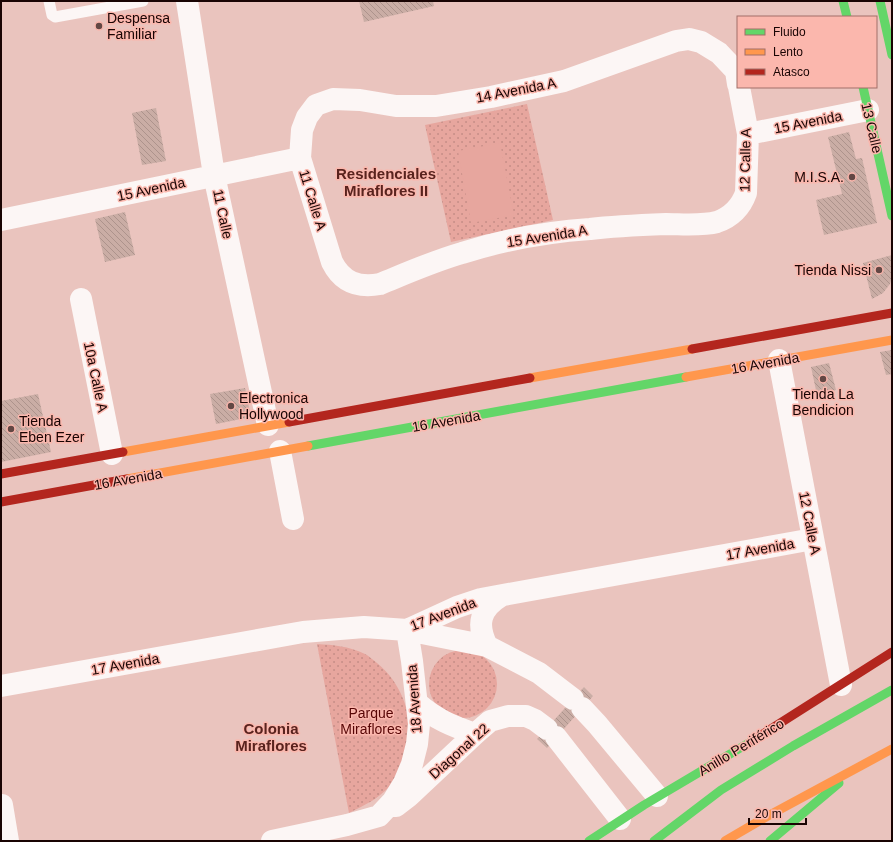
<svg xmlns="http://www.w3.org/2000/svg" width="893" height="842" font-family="Helvetica,sans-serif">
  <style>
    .grass { fill: url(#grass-dots) }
    .garden { fill: #e7a69e }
    .building { fill: url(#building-back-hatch) }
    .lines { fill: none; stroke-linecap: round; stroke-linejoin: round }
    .lane { stroke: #fcf6f5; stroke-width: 11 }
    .street { stroke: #fcf6f5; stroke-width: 22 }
    .fast { stroke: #63d668; stroke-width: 9 }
    .slow { stroke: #ff974d; stroke-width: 9 }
    .jam { stroke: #b3261e; stroke-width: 9 }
    .poi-dot { fill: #624744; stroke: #fbb7ad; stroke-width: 1.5 }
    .labels { text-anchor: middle; stroke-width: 3; stroke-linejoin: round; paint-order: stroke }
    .poi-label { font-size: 14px; fill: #190403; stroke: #fbb7ad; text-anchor: start }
    .street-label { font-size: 14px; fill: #190403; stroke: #fbb7ad }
    .park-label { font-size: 14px; fill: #560505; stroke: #fbb7ad }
    .neighbourhood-label { font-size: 15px; font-weight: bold; fill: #59231e; stroke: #fbb7ad }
  </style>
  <defs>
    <pattern id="grass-dots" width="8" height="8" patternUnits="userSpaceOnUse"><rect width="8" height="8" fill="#e7a69e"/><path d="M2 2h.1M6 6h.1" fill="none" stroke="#c68d86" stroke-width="1.8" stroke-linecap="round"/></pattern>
    <pattern id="building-back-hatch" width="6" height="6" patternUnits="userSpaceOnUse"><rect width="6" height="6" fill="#caada5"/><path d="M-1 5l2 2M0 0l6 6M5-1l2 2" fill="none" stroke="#ad938c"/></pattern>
  </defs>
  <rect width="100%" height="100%" fill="#eac4be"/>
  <path class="grass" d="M527,104L553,220L451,242L425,125Z
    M317,644C334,645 348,646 365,654C369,656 373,660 377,663C409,689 420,737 398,773C396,777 393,782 390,786C378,799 365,805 349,813Z
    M429 684a34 34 0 1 1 68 0a34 34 0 1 1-68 0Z"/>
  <path class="garden" d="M500,143L514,215L471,223L458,151Z"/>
  <path class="building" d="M359,1H433L434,6L364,22Z
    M156,108L166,161L142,165L132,113Z
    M849,132L856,159L862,158L877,223L824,235L816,200L842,194L828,137Z
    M125,212L135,255L105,262L95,219Z
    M892,255V277L890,284L883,293L872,299L863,263Z
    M892,350V374L886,375L880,352Z
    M829,363L836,390L817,395L811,367Z
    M245,388L251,417L216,424L210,394Z
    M38,394L51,452L1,462V401Z
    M584,687L593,696L547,748L537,739Z"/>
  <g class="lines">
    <path class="lane" d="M49,1L52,15L55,17L143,1"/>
    <path class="street" d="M187,1L214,175L268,425
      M738,84L736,71L719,53L701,42L689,39L676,41L564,81L491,97L436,106H396L360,100L333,99L316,105L307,117L302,130L300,158L332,262C342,282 358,288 380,284C407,273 434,261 462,253C503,240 547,232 590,229C615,226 640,225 666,224C681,224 702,226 717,222C731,217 741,207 746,193L748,134L739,87
      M748,134L868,110
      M1,220L300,158
      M81,299L112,454
      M779,360L841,685
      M280,451L293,519
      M407,630L457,607L481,599L813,539
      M487,646C476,624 480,609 501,596
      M1,686L303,632L364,627L407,630L487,646L539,673L573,699
      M417,703C437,720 450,725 475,734
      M582,708L597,724L657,796
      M556,737L620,819
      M2,805L8,841
      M396,806L409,796L475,734L490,721L508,716H526L535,720L547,729
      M272,841L347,825L379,816L393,801L404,783L412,764L417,744L419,724L412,661L407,630"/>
    <path class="fast" d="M843,1L847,17
      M880,1L892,55
      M863,87L892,216
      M308,446L686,377
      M589,841L644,805L752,741
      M654,841L721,790L793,746L892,690
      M770,841L839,783"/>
    <path class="slow" d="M686,377L892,340
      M530,378L692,349
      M123,452L289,422
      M127,479L308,446
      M725,841L766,817L892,749"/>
    <path class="jam" d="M692,349L892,313
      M289,422L530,378
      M1,474L123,452
      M1,502L127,479
      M752,741L892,652"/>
  </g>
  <g class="poi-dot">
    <circle cx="99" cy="26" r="4"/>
    <circle cx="852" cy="177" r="4"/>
    <circle cx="879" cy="270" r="4"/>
    <circle cx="823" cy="379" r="4"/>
    <circle cx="231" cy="406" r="4"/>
    <circle cx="11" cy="429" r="4"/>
  </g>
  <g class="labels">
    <g class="poi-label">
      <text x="107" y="23">Despensa<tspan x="107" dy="16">Familiar</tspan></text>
      <text x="844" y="182" text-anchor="end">M.I.S.A.</text>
      <text x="871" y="275" text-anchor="end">Tienda Nissi</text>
      <text x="823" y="399" text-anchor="middle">Tienda La<tspan x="823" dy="16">Bendicion</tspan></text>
      <text x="239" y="403">Electronica<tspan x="239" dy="16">Hollywood</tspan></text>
      <text x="19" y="426">Tienda<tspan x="19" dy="16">Eben Ezer</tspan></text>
    </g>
    <g class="street-label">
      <text transform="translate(516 90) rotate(-11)" y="5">14 Avenida A</text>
      <text transform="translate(808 122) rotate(-11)" y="5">15 Avenida</text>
      <text transform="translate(872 128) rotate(77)" y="5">13 Calle</text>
      <text transform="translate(745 160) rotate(-89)" y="5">12 Calle A</text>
      <text transform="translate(151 189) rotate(-12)" y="5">15 Avenida</text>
      <text transform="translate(313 200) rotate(73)" y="5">11 Calle A</text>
      <text transform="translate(223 214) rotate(78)" y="5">11 Calle</text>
      <text transform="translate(547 236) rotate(-9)" y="5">15 Avenida A</text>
      <text transform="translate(765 363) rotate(-10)" y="5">16 Avenida</text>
      <text transform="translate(96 377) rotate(78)" y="5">10a Calle A</text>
      <text transform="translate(446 421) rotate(-10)" y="5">16 Avenida</text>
      <text transform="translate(128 479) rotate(-10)" y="5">16 Avenida</text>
      <text transform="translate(810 523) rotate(79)" y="5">12 Calle A</text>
      <text transform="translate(760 549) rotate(-10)" y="5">17 Avenida</text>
      <text transform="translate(443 614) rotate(-21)" y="5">17 Avenida</text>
      <text transform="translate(125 664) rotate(-10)" y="5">17 Avenida</text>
      <text transform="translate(414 699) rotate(-94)" y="5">18 Avenida</text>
      <text transform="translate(741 747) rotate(-31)" y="5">Anillo Periférico</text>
      <text transform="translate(459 751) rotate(-42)" y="5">Diagonal 22</text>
    </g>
    <g class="park-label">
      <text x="371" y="718">Parque<tspan x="371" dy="16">Miraflores</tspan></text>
    </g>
    <g class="neighbourhood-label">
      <text x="386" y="179">Residenciales<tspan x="386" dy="17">Miraflores II</tspan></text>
      <text x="271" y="734">Colonia<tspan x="271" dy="17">Miraflores</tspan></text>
    </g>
  </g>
  <rect width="893" height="842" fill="none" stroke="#190403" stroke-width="4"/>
  <rect x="737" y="16" width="140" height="72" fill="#fbb7ad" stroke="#a16f69"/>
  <rect x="745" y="29" width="20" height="6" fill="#63d668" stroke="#a16f69"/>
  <text x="773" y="36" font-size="12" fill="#190403">Fluido</text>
  <rect x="745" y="49" width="20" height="6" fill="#ff974d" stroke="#a16f69"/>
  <text x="773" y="56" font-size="12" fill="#190403">Lento</text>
  <rect x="745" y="69" width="20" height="6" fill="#b3261e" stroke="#a16f69"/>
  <text x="773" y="76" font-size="12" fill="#190403">Atasco</text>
  <path d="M749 818v6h57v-6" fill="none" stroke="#190403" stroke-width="2"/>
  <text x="755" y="818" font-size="12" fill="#190403" stroke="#fbb7ad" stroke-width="3" paint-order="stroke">20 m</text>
</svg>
